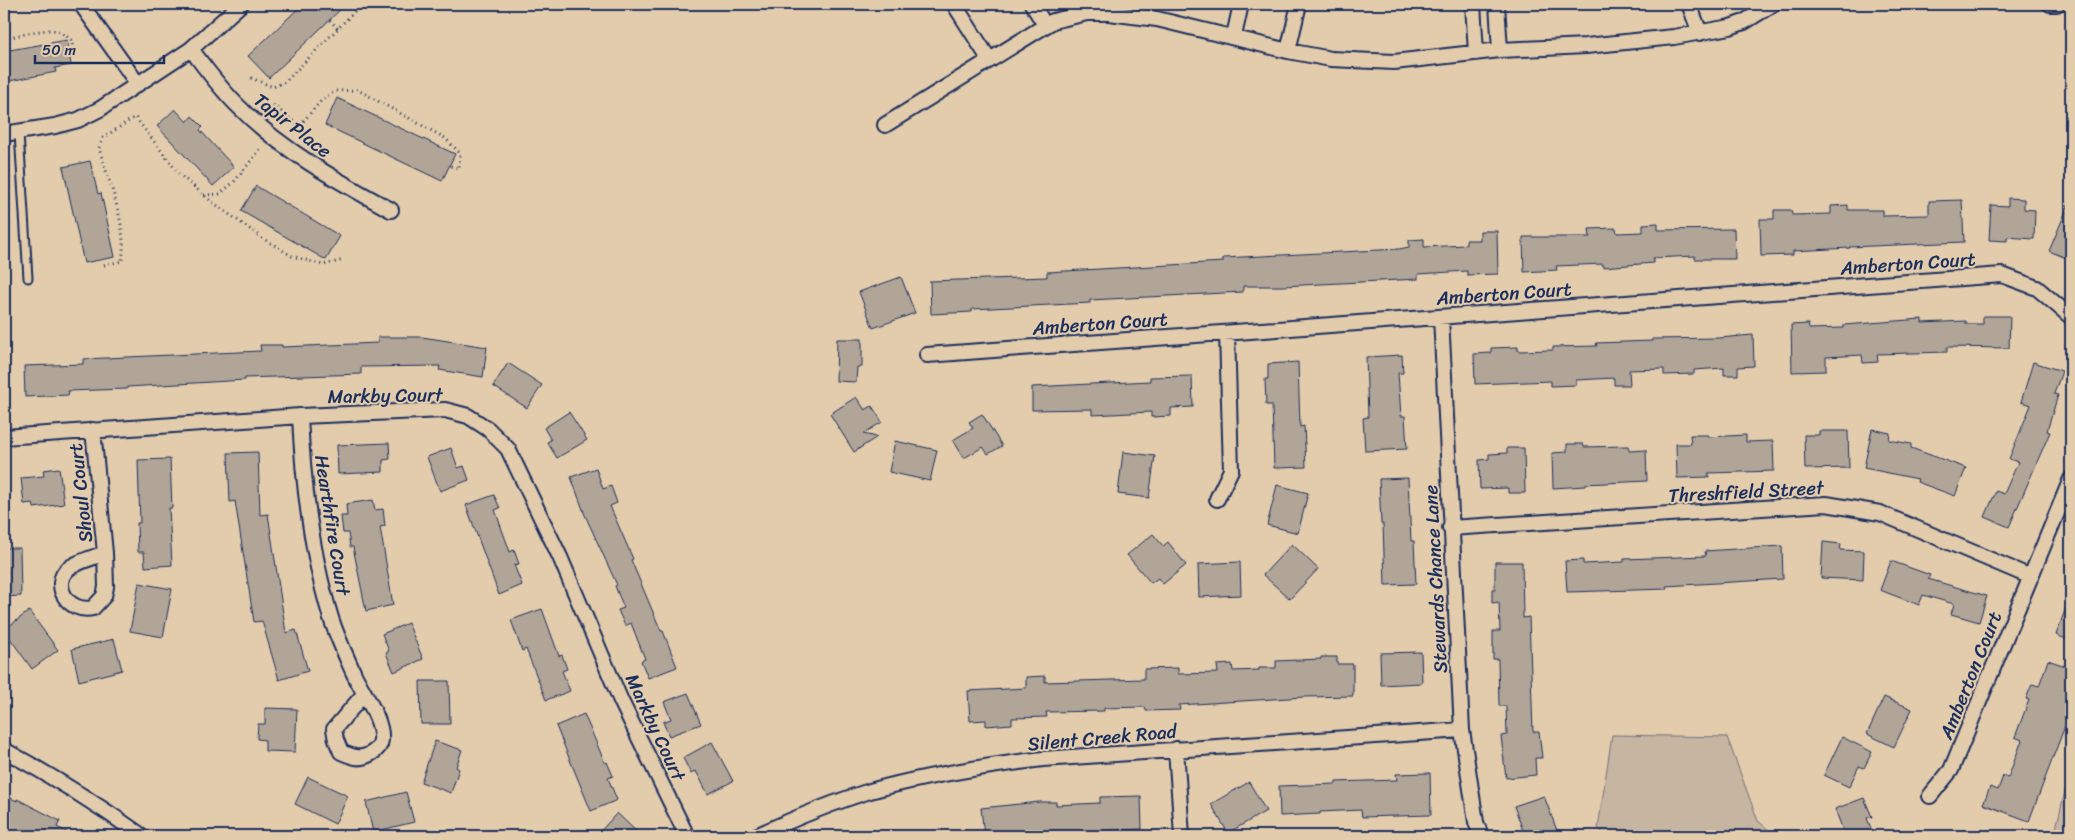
<svg xmlns="http://www.w3.org/2000/svg" width="2075" height="840" font-family="Sriracha,sans-serif">
  <style>
    .green { fill: #c6b5a0; stroke: #70727f }
    .building { fill: #b1a598; stroke: #1b2f5e }
    .lines { fill: none; stroke-linecap: round; stroke-linejoin: round }
    .lane-casing { stroke: #1b2f5e; stroke-width: 11 }
    .street-casing { stroke: #1b2f5e; stroke-width: 18 }
    .path { stroke: #1b2f5e; stroke-width: 3; stroke-dasharray: 1 4; stroke-linecap: butt }
    .lane { stroke: #e3ccac; stroke-width: 7 }
    .street { stroke: #e3ccac; stroke-width: 14 }
    .labels { text-anchor: middle; stroke-width: 4; stroke-linejoin: round; paint-order: stroke }
    .street-label { font-size: 19px; fill: #1b2f5e; stroke: #e3ccac }
  </style>
  <rect width="100%" height="100%" fill="#e3ccac"/>
  <filter id="ink" filterUnits="userSpaceOnUse"><feTurbulence type="fractalNoise" baseFrequency=".02" numOctaves="2"/><feDisplacementMap in="SourceGraphic" scale="10" xChannelSelector="R" yChannelSelector="G"/><feConvolveMatrix kernelMatrix="1 2 1 2 8 2 1 2 1" color-interpolation-filters="sRGB"/></filter>
  <g filter="url(#ink)">
    <path class="green" d="M1612,735L1727,737L1758,821L1776,836H1606L1598,828Z
      M2071,767V836H2054Z"/>
    <path class="building" d="M303,4H346L269,78L248,56Z
      M67,40L71,65L55,68L56,72L4,82V51Z
      M337,98L455,154L442,181L325,125Z
      M175,109L187,122L192,116L203,127L200,130L234,167L213,186L157,126Z
      M90,161L98,194L101,193L115,257L84,263L63,167Z
      M256,186L340,236L326,260L241,211Z
      M2008,198L2024,199V209L2035,210L2034,239L2007,237V241L1989,240L1991,205L2008,206Z
      M2071,199V260L2049,251Z
      M1962,200L1964,242L1849,247L1850,248L1793,251V255L1761,256L1760,219H1774V210H1791L1792,215L1831,214V206L1848,205V210H1883V216L1929,215V201Z
      M1658,223V230L1734,229L1735,259H1695V256L1653,258V263L1603,267V264L1556,266L1557,270L1524,272L1523,237H1590L1589,229L1616,228L1617,233L1643,232V224Z
      M1480,231H1497L1498,274L1467,275V271L1418,274V279L1283,286H1243V292L1090,300V303L972,309V312L931,314L930,281L1047,277V272L1223,262V258L1399,249L1409,247V240L1424,239V247L1466,245V240H1480Z
      M901,277L915,313L873,328L859,292Z
      M1983,316H2010L2009,348L1947,347V352L1877,354L1878,362L1863,363L1862,355L1826,357V371L1792,372L1791,325L1808,324L1809,329L1844,328V325L1922,319V323L1966,321V324H1983Z
      M1753,335L1754,366L1738,367V375H1724V368L1694,370V374L1664,375V369L1629,370L1630,385H1614V378L1576,380V385L1551,386V381L1475,384L1474,354L1491,353V348L1518,347V351L1553,350V347L1597,346L1596,343L1652,341V339L1719,338Z
      M378,337H422L487,347L483,377L439,370L440,366L361,367V374L245,378V380L127,387V389L68,391L69,395L25,397L24,366L83,364V359L261,351L260,345H282V347L378,343Z
      M837,339H862V367H857L856,382L836,381Z
      M1402,355L1403,373H1398L1401,416H1405L1407,449L1365,451L1363,418L1368,417L1366,357Z
      M1298,362L1300,427L1304,426L1306,467L1274,468L1272,405H1266L1265,379H1268V364Z
      M2033,362L2062,371L2054,394L2058,395L2047,431L2050,432L2009,527L1985,517L1996,491L2004,494L2018,462L2009,459L2031,405L2021,402Z
      M508,363L542,385L527,408L493,386Z
      M1192,376L1193,407L1171,408V416L1151,417V412L1092,415V409L1032,410V387L1150,381V377Z
      M856,397L865,410L872,406L882,422L863,434L877,437L854,452L830,414Z
      M569,412L587,440L557,458L547,442L551,440L544,428Z
      M982,414L1002,446L988,454L983,447L964,458L953,440L973,428L969,422Z
      M1872,429L1890,433L1889,440L1911,444V448L1966,468L1955,496L1917,482L1918,479L1864,468Z
      M1819,431H1848L1849,468L1805,469L1804,435H1819Z
      M1690,435H1708V437L1746,435V442L1773,441L1774,471L1709,473V477L1677,478L1676,444H1691Z
      M895,441L937,450L930,481L889,472Z
      M389,443L390,459L383,460V472L338,474L337,445Z
      M1567,444H1583L1584,447L1628,446L1629,451L1646,450L1647,481L1585,484V486L1553,488L1552,453L1567,452Z
      M451,448L458,468L464,466L469,480L440,491L427,457Z
      M1507,448H1524L1525,493H1508V488L1480,489L1479,460L1489,459V454L1507,453Z
      M258,452L260,515L268,514L286,633L296,630L308,671L279,680L262,621L254,622L235,501L230,502L228,453Z
      M1123,452L1155,456L1149,498L1118,494Z
      M170,459L172,508H169L172,565L145,567L144,552H138L137,523H140L138,460Z
      M59,468L64,504L34,508L33,503L24,504L21,478L44,476L43,470Z
      M596,468L603,489L611,486L617,503L610,506L633,559L631,560L661,631H663L677,667L648,678L641,661L645,659L631,623L625,626L618,610L624,608L615,586L617,585L585,515L571,477Z
      M1408,478L1411,541H1414L1416,584L1385,585L1383,524H1381L1379,479Z
      M1277,485L1308,493L1298,533L1267,525Z
      M494,495L500,508L495,510L510,552L514,550L519,564L514,565L522,585L499,595L466,505Z
      M373,500L375,510L383,509L385,526L380,527L393,605L366,611L353,547H350L348,533H343L341,516H347L346,504Z
      M1153,534L1163,546L1168,542L1186,565L1163,584L1158,578L1151,583L1127,555Z
      M1823,542L1841,544L1840,550L1864,551L1863,580L1821,578Z
      M1292,544L1318,569L1290,599L1263,575Z
      M1782,546L1783,579L1666,586L1667,589L1567,592L1565,561L1583,560V564L1624,562V559L1706,556L1705,551Z
      M4,548H20L21,596L4,597Z
      M1891,561L1930,575L1928,579L1987,596L1979,622L1951,614L1954,604L1923,595L1919,605L1880,590Z
      M1240,562L1241,595L1199,597L1198,564Z
      M1495,562H1522L1523,618L1529,617L1533,732H1539L1542,758H1535L1536,775L1506,778L1501,736L1507,735L1506,706H1499L1498,659H1493V631H1500L1499,602L1492,603V589H1495Z
      M139,583L172,589L163,637L130,631Z
      M2069,599H2071V641L2056,635Z
      M542,609L559,656L562,655L567,669L562,671L570,691L546,700L526,649L522,651L511,620Z
      M29,611L58,650L32,669L4,630Z
      M408,623L423,659L394,672L386,653L389,651L382,634Z
      M114,639L122,670L79,681L72,649Z
      M1421,652L1422,683L1381,685L1380,653Z
      M1321,657H1337V664H1353V696L1304,697L1179,705L1180,710L1146,711L1145,707L1104,708V711L1046,712L1047,717L1012,718V724L986,726V720L970,721L968,691L1026,688V677L1045,676V682L1144,679V669L1178,668V674L1218,673L1217,665L1232,664L1233,671L1259,670V668H1276V661L1321,659Z
      M2048,660L2071,668V710L2029,821L1983,804L1990,787L1998,790L2003,776L2008,778L2022,740L2015,737L2029,700L2026,699L2032,684L2039,686Z
      M420,681H449L450,724H421Z
      M688,693L701,724L669,736L663,722L671,719L664,702Z
      M1884,697L1912,709L1894,747L1867,734Z
      M265,708L297,709L295,752L265,751V740L257,739L258,724H265Z
      M584,714L605,763L607,762L613,776L608,778L617,800L591,811L556,726Z
      M1842,737L1872,752L1864,768L1859,766L1849,787L1824,775Z
      M435,741L462,750L456,767L459,769L451,793L421,782Z
      M712,742L733,781L708,794L696,771L691,774L683,758Z
      M1430,773L1431,815L1362,817L1361,810L1320,812V814L1280,816L1279,786L1336,784V782L1397,780L1396,774Z
      M308,777L348,796L335,824L295,804Z
      M1249,782L1266,811L1228,833L1211,804Z
      M406,792L414,822L373,832L366,802Z
      M4,795L17,801V799L60,821L57,827L74,836H4Z
      M1141,796L1142,829L984,836L981,808L1039,802H1056V805L1100,803V797Z
      M1544,796L1559,836H1525L1514,806Z
      M1864,798L1872,817L1867,818L1874,836H1845L1835,809Z
      M617,813L641,836H596Z"/>
    <g class="lines">
      <defs>
        <path id="lane" d="M19,133L28,278"/>
        <path id="street" d="M81,4L137,83
          M954,4L989,59
          M1032,4L1045,25
          M1473,4L1476,53
          M1497,4L1500,50
          M1689,4L1700,33
          M2050,4H2057
          M1234,36L1241,4
          M191,49C205,68 220,88 237,105C281,150 336,180 391,210
          M1288,51L1299,4
          M885,125L1053,21L1087,13H1109L1157,19L1288,51L1331,59L1394,62L1500,50L1586,46L1674,37L1730,27L1744,22L1773,4
          M4,134L55,126L78,120L100,109L191,49L241,4
          M1441,317L1462,730L1476,822L1481,836
          M927,355L2002,275L2037,288L2071,317
          M300,416C303,484 311,553 331,618C337,637 346,656 354,674C363,693 383,720 381,740C380,751 365,759 355,757C351,756 346,754 341,752L336,740L334,729L364,694
          M93,430L105,553L106,587L104,596L93,608C67,614 51,583 68,569C76,562 95,557 105,553
          M4,437L300,416L445,410L468,416L488,429L508,449L560,557L621,701L687,836
          M1217,499L1231,470L1227,333
          M1450,528L1826,504L1880,513L2031,577
          M1176,749L1182,836
          M4,750C52,776 97,804 142,836
          M1930,796L1951,770L2071,479
          M756,836C793,819 831,803 870,791C927,775 985,766 1043,759L1462,730"/>
      </defs>
      <use href="#lane" class="lane-casing"/>
      <use href="#street" class="street-casing"/>
      <path class="path" d="M330,20L338,29
        M4,38C17,37 45,27 57,31C62,32 67,37 71,40L75,54L70,55
        M251,78L273,87L285,82L362,4
        M273,105L299,126L321,101L335,91L358,90L445,138L460,153L459,168L449,166
        M204,195L220,194L234,182L262,147
        M104,265L122,261C128,227 109,182 99,148L103,138L135,117L180,175L211,201L262,238L292,256L323,265L344,260"/>
      <use href="#lane" class="lane"/>
      <use href="#street" class="street"/>
    </g>
  </g>
  <g class="labels">
    <g class="street-label">
      <text transform="translate(293 125) rotate(38)" y="7">Tapir Place</text>
      <text transform="translate(1908 263) rotate(-4)" y="7">Amberton Court</text>
      <text transform="translate(1504 293) rotate(-4)" y="7">Amberton Court</text>
      <text transform="translate(1100 323) rotate(-4)" y="7">Amberton Court</text>
      <text transform="translate(385 395) rotate(-1)" y="7">Markby Court</text>
      <text transform="translate(1746 491) rotate(-3)" y="7">Threshfield Street</text>
      <text transform="translate(80 493) rotate(-96)" y="7">Shoul Court</text>
      <text transform="translate(333 525) rotate(81)" y="7">Hearthfire Court</text>
      <text transform="translate(1435 579) rotate(-93)" y="7">Stewards Chance Lane</text>
      <text transform="translate(1970 675) rotate(-68)" y="7">Amberton Court</text>
      <text transform="translate(656 727) rotate(65)" y="7">Markby Court</text>
      <text transform="translate(1102 737) rotate(-5)" y="7">Silent Creek Road</text>
    </g>
  </g>
  <rect width="2075" height="840" fill="none" stroke="#e3ccac" stroke-width="20"/>
  <rect x="10" y="10" width="2055" height="820" fill="none" stroke="#1b2f5e" stroke-width="2" filter="url(#ink)"/>
  <path d="M35 55v8h129v-8" fill="none" stroke="#1b2f5e" stroke-width="2.5"/>
  <text x="42" y="55" font-size="15" fill="#1b2f5e" stroke="#e3ccac" stroke-width="4" paint-order="stroke">50 m</text>
</svg>
